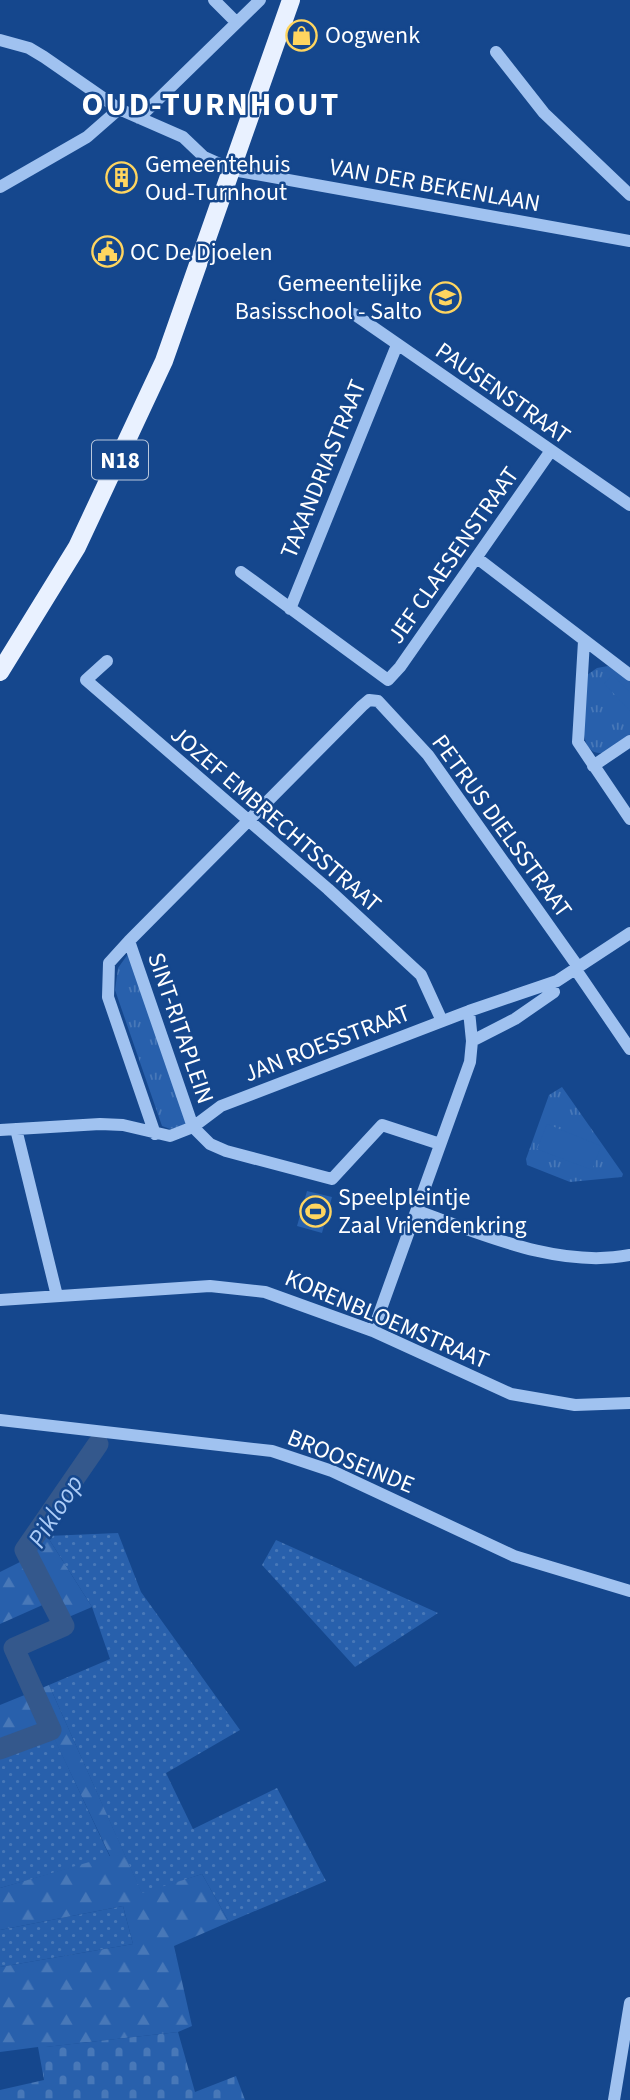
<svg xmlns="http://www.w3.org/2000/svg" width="630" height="2100" font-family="'Source Sans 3',sans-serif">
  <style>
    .grass { fill: url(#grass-dots) }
    .forest { fill: url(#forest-firs) }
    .cemetery { fill: url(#cemetery-stones) }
    .park { fill: url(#park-tufts) }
    .garden { fill: #2860ac }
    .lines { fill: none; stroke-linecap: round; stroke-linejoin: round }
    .river { stroke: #34588c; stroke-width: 21 }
    .minor { stroke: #a0c2f0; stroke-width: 12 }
    .major { stroke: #e9f1ff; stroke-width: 18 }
    .labels { text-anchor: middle; stroke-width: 5; stroke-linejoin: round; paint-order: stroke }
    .shield { fill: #15478d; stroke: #b9c8dd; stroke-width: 2 }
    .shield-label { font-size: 23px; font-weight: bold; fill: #fff }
    .poi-label { font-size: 24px; fill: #fff; stroke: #15478d; text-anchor: start }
    .street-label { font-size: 24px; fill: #fff; stroke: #15478d }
    .water-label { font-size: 26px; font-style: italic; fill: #acccf7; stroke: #15478d }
    .district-label { font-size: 32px; font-weight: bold; letter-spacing: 2px; fill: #fff; stroke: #15478d }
  </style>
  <defs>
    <pattern id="grass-dots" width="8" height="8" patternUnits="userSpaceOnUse" patternTransform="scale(1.75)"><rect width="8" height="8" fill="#2860ac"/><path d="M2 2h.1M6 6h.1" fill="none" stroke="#4878b8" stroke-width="1.8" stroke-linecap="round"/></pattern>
    <pattern id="forest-firs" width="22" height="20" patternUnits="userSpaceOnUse" patternTransform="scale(1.75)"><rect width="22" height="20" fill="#2860ac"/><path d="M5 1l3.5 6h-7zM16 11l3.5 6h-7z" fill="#4878b8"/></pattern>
    <pattern id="cemetery-stones" width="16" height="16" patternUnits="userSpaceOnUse" patternTransform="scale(1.75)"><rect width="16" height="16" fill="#2860ac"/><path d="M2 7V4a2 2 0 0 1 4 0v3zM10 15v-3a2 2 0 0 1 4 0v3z" fill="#4878b8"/></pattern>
    <pattern id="park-tufts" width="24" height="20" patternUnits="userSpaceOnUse" patternTransform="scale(1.75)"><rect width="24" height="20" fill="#2860ac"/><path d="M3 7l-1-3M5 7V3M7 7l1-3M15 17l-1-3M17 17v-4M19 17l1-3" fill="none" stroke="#4878b8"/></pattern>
  </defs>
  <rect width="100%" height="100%" fill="#15478d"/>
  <path class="grass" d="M118,1533L141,1592L240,1730L166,1773L193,1829L277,1788L326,1881L229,1922L202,1874L142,1894L49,1685L110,1659L92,1607L47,1536Z
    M276,1540L438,1613L355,1667L262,1565Z
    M53,1735L110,1857L0,1888V1757Z
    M123,1906L133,1944L0,1967V1930Z"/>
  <path class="forest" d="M47,1536L92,1607L57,1622L47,1603L0,1624V1572L34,1555L32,1543Z
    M49,1685L142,1893L202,1874L229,1922L174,1946L192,2026L178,2032L46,2047L44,2080L38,2047L0,2052V1967L133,1944L123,1906L0,1930V1888L110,1856L53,1736L0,1757V1705Z"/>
  <path class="cemetery" d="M178,2032L195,2092L236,2076L245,2100H0V2090L44,2080L45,2047Z"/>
  <path class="park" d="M608,666L630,680V737C623,741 614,749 606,752C571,762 586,691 587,675L597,668Z
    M128,954L187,1126L170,1129L162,1126L115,990L118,968Z
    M562,1087L623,1174L622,1177L570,1182L527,1165L526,1159L549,1095Z"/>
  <path class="garden" d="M613,675L630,693V711L604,683Z
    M547,1124L601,1146L592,1170L537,1149Z
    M307,1191L332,1197L322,1233L297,1226Z"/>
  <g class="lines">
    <path class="river" d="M0,1749L51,1730L14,1648L64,1626L25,1550L98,1444"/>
    <path class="minor" d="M214,0L236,22
      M0,40L29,48L44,57L119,109L183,137L204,157L233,170L630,241
      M496,52L544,113L630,195
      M139,118L260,0
      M0,187L87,137L119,109
      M354,314L630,505
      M477,558L630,675
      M241,572L388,680L400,667L550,452
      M290,609L397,345
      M584,641L578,742L630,819
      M107,661L86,680L328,889L421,975L442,1021
      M593,766L630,741
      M129,941L362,706L369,700L378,701L428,755L576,964V970L630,1049
      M472,1041L515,1019L554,992
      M16,1129L57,1296
      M0,1130L100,1124L123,1125L170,1136L193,1127L221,1106L469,1011L557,981L630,933
      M155,1134L108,997L109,963L129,941L193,1127L210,1144L226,1151L332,1179L382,1125L440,1144
      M417,1211C482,1234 559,1269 630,1255
      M0,1300L210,1286L265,1292L373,1331L511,1394L575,1405L630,1403
      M373,1331L470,1062L472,1041L469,1011
      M0,1420L272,1451L332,1471L514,1556L630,1591
      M614,2100L630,2003"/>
    <path class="major" d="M0,672L77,547L164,361L291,0"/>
  </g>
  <defs>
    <symbol id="shop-ring" viewBox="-11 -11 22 22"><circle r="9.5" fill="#15478d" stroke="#ffd55f" stroke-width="1.5"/><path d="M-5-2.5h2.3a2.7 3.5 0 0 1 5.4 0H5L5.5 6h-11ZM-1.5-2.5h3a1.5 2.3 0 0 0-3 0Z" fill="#ffd55f"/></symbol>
    <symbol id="building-ring" viewBox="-11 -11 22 22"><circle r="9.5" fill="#15478d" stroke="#ffd55f" stroke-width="1.5"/><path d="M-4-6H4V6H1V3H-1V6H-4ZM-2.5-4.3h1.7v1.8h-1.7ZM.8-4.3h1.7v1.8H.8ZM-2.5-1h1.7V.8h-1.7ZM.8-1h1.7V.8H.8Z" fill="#ffd55f"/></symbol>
    <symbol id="civic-ring" viewBox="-11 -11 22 22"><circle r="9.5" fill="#15478d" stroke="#ffd55f" stroke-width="1.5"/><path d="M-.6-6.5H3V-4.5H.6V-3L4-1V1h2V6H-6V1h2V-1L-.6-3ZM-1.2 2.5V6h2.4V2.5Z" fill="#ffd55f"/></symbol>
    <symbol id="school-ring" viewBox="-11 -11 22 22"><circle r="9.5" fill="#15478d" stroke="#ffd55f" stroke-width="1.5"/><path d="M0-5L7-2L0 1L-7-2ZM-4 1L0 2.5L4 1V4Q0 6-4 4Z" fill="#ffd55f"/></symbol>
    <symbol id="stadium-ring" viewBox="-11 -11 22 22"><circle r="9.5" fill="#15478d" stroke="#ffd55f" stroke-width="1.5"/><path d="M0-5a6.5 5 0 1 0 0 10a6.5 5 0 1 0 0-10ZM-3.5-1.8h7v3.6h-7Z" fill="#ffd55f"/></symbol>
  </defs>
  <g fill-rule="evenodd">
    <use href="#shop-ring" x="284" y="18" width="35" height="35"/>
    <use href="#building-ring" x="104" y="160" width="35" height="35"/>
    <use href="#civic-ring" x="90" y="234" width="35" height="35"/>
    <use href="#school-ring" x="428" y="280" width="35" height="35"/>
    <use href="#stadium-ring" x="298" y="1194" width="35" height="35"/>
  </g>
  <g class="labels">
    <rect class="shield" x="92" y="440.5" width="56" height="39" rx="5"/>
    <g class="shield-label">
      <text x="120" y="468">N18</text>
    </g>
    <g class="poi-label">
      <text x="325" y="43">Oogwenk</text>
      <text x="145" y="172">Gemeentehuis<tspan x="145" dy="28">Oud-Turnhout</tspan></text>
      <text x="130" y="260">OC De Djoelen</text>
      <text x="422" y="291" text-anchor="end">Gemeentelijke<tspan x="422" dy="28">Basisschool - Salto</tspan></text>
      <text x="338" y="1205">Speelpleintje<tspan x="338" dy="28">Zaal Vriendenkring</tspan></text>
    </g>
    <g class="street-label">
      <text transform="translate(435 185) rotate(10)" y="8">VAN DER BEKENLAAN</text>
      <text transform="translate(503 393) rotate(35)" y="8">PAUSENSTRAAT</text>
      <text transform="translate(323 469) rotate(-68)" y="8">TAXANDRIASTRAAT</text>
      <text transform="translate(453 555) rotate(-55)" y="8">JEF CLAESENSTRAAT</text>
      <text transform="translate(276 819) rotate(41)" y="8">JOZEF EMBRECHTSSTRAAT</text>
      <text transform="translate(502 826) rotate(54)" y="8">PETRUS DIELSSTRAAT</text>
      <text transform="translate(181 1028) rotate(71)" y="8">SINT-RITAPLEIN</text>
      <text transform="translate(327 1043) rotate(-21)" y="8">JAN ROESSTRAAT</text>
      <text transform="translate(387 1319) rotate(23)" y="8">KORENBLOEMSTRAAT</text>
      <text transform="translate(351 1461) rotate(22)" y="8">BROOSEINDE</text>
    </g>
    <g class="water-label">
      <text transform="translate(55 1511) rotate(-58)" y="9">Pikloop</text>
    </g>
    <g class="district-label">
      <text x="211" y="115">OUD-TURNHOUT</text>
    </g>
  </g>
</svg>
